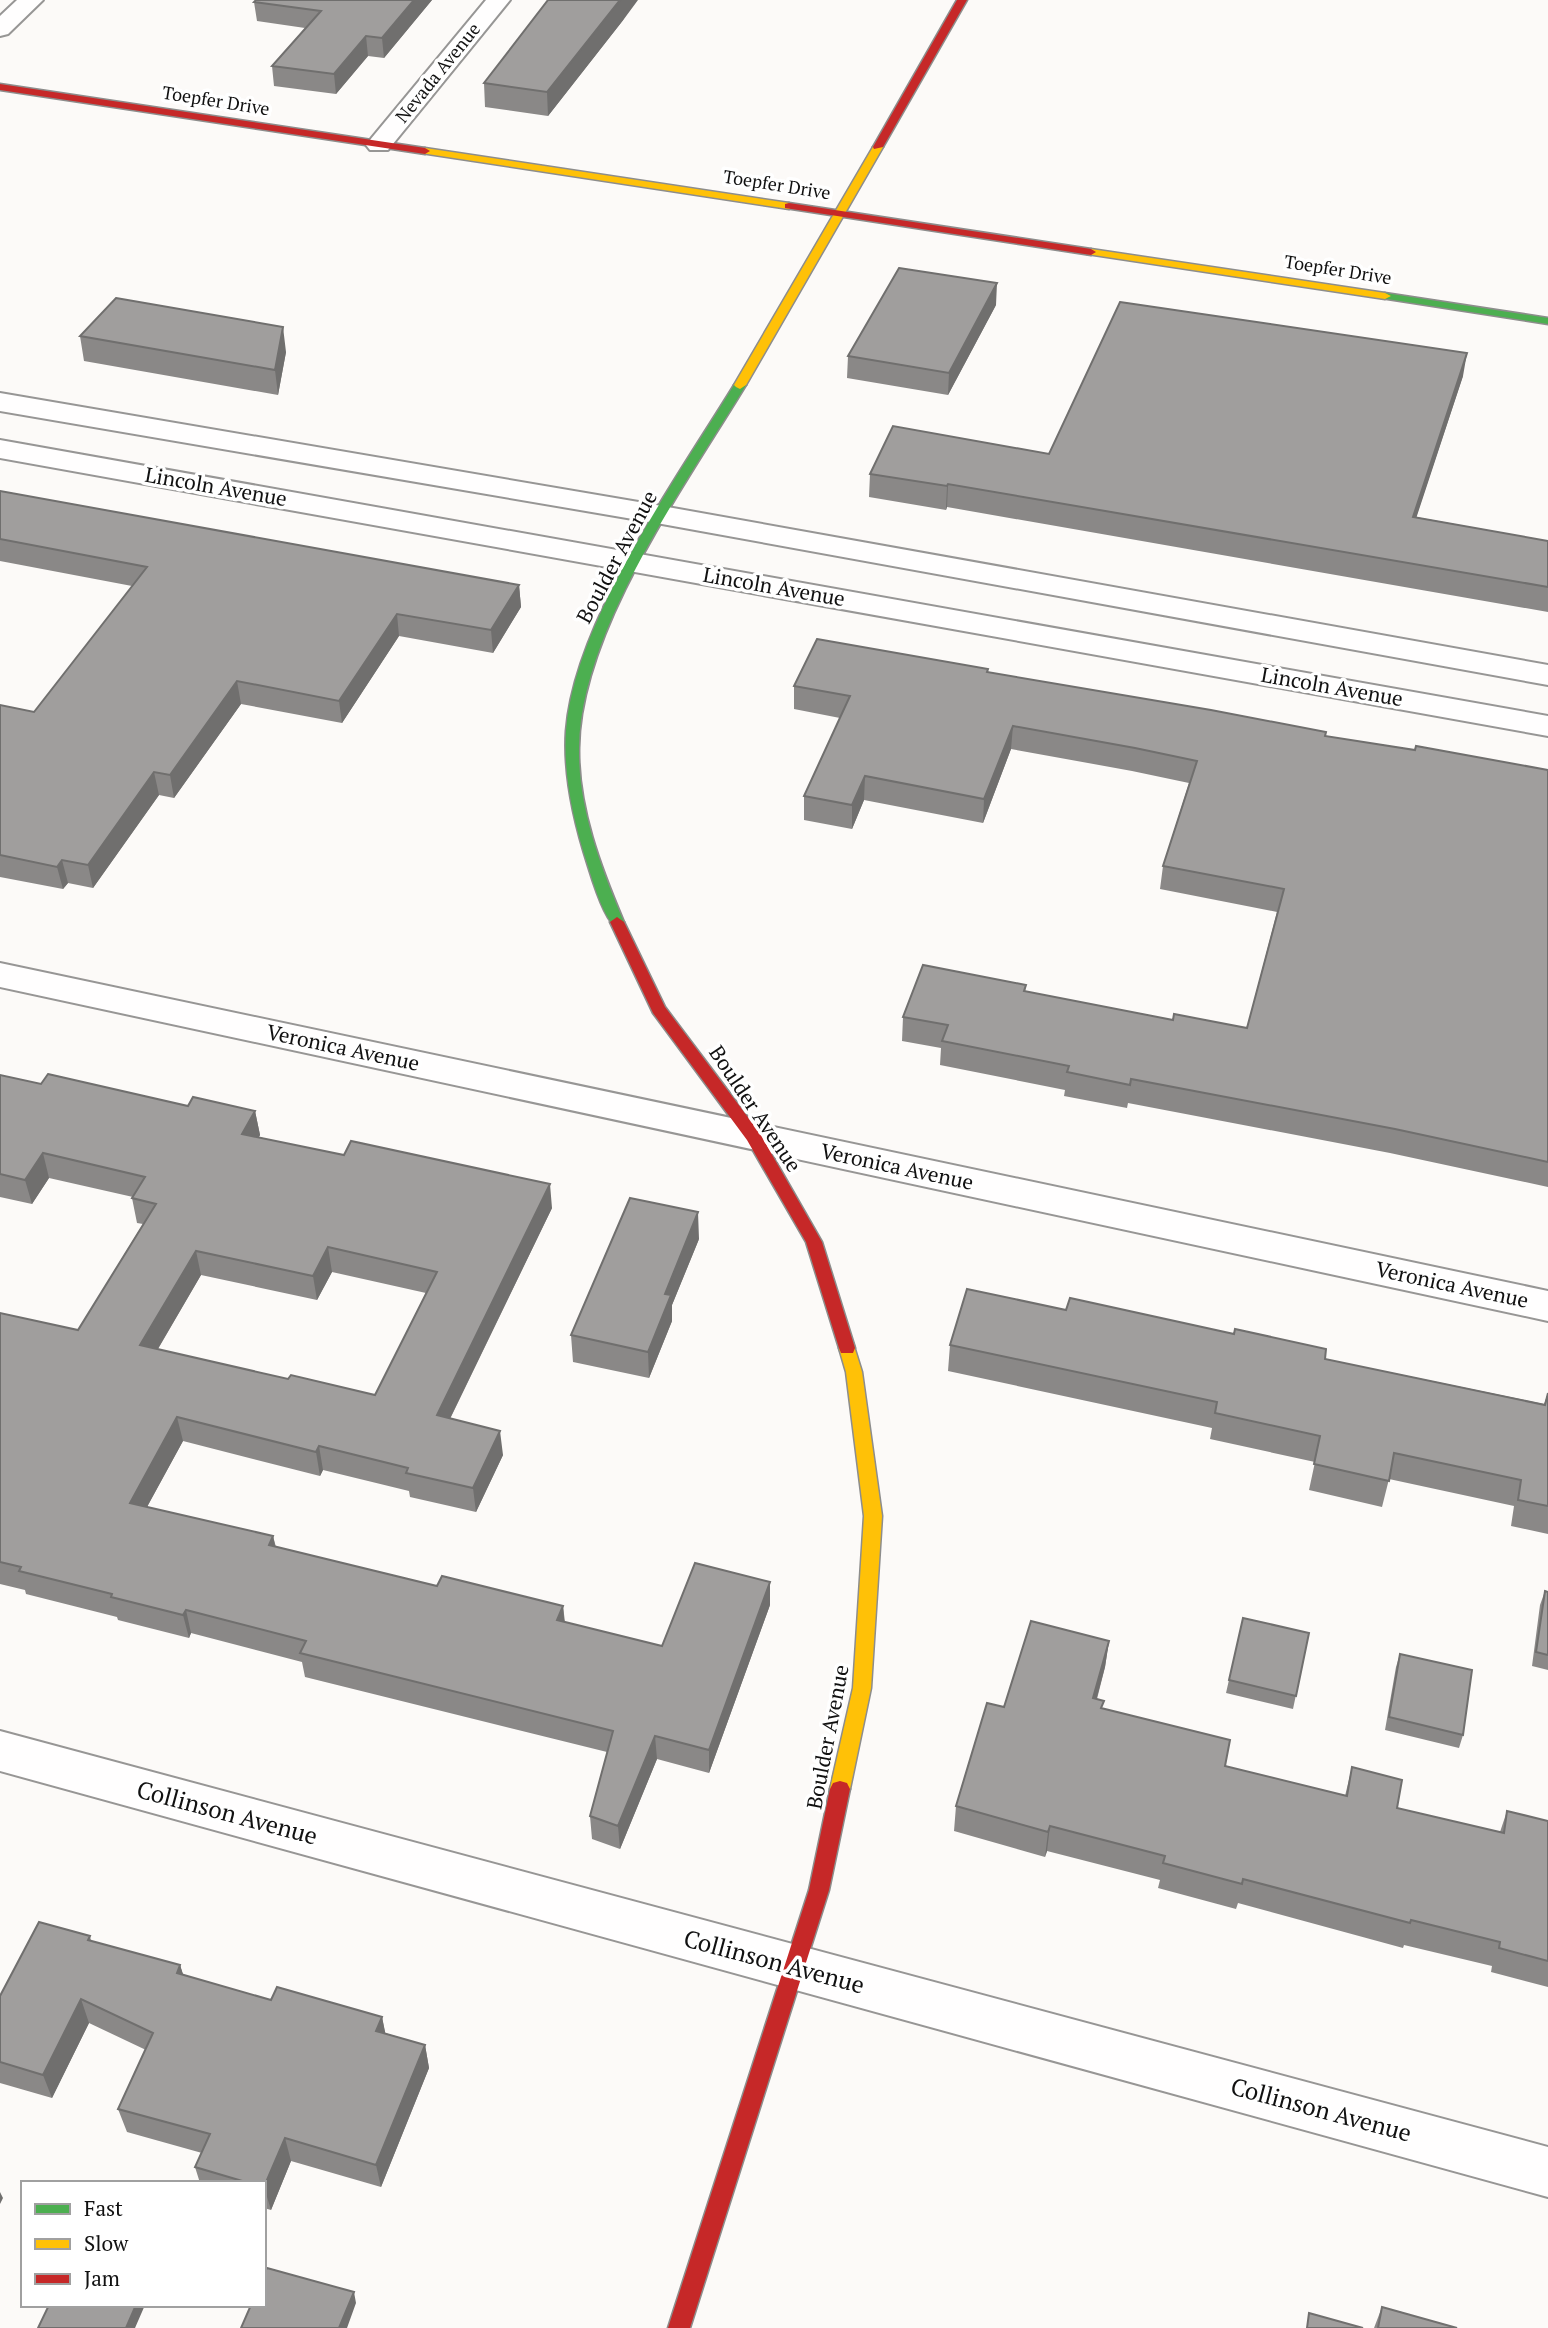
<svg xmlns="http://www.w3.org/2000/svg" width="1548" height="2328" font-family="'PT Serif',serif">
  <style>
    .lines { fill: none; stroke-linecap: round; stroke-linejoin: round }
    .street-casing { stroke: #979695; stroke-width: 4 }
    .fast-casing { stroke: #8d8d8c; stroke-width: 3 }
    .slow-casing { stroke: #8d8d8c; stroke-width: 3 }
    .jam-casing { stroke: #8d8d8c; stroke-width: 3 }
    .street { fill: #fffefe; fill-rule: evenodd }
    .fast { fill: #4caf50; fill-rule: evenodd }
    .slow { fill: #ffc107; fill-rule: evenodd }
    .jam { fill: #c62828; fill-rule: evenodd }
    .wall { fill: #8a8887; fill-rule: evenodd }
    .shaded-wall { fill: #706f6e }
    .building { fill: #a09e9d; stroke: #706f6e; stroke-width: 2; fill-rule: evenodd }
    .labels { text-anchor: middle; stroke-width: 7; stroke-linejoin: round; paint-order: stroke }
    .far-street-label { font-size: 18px; fill: #111; stroke: #fff }
    .street-label { font-size: 21px; fill: #111; stroke: #fff }
    .near-street-label { font-size: 24px; fill: #111; stroke: #fff }
  </style>
  <rect width="100%" height="100%" fill="#fcfaf8"/>
  <g class="lines">
    <defs>
      <path id="street" d="M17,0H43L8,34L0,36V16Z
        M486,0H510L388,150H370L366,145L370,140Z
        M0,393L662,506L1548,665V685L662,524L0,411Z
        M0,440L1548,716V736L0,458Z
        M0,963L1548,1291V1321L0,987Z
        M0,1731L1548,2147V2197L0,1771Z"/>
      <path id="fast" d="M1385,293L1548,318V324L1381,298V294Z
        M740,381L746,385C686,484 580,631 579,748C578,808 601,868 624,922L617,927C605,923 592,879 588,866C574,823 563,777 566,731C574,622 677,478 734,385Z"/>
      <path id="slow" d="M878,144L883,147L746,385L740,389L736,387L734,385L873,147Z
        M425,148L789,203L794,206L789,209L421,153V149Z
        M1091,249L1385,293L1391,296L1385,299L1087,254L1086,252Z
        M847,1342L853,1343L862,1372L882,1516L871,1688L850,1789L847,1795L840,1797L833,1795L830,1789L853,1688L864,1516L846,1372L839,1348L841,1343Z"/>
      <path id="jam" d="M957,0H967L883,147L874,149L873,147Z
        M0,84L425,148L430,151L425,154L0,90Z
        M789,203L1091,249L1096,252L1091,255L785,208V204Z
        M617,917L624,922L665,1007L759,1132L822,1242L855,1348L853,1353H841L839,1348L806,1242L747,1140L653,1013L610,922Z
        M840,1781L847,1783L850,1789L829,1890L690,2328H668L809,1890L830,1789L833,1783Z"/>
    </defs>
    <use href="#street" class="street-casing"/>
    <use href="#fast" class="fast-casing"/>
    <use href="#slow" class="slow-casing"/>
    <use href="#jam" class="jam-casing"/>
    <use href="#street" class="street"/>
    <use href="#fast" class="fast"/>
    <use href="#slow" class="slow"/>
    <use href="#jam" class="jam"/>
  </g>
  <path class="wall" d="M432,0L384,58L368,56L336,94L274,86L272,66L305,28L257,21L254,2Z
    M624,19L548,116L485,107L484,83Z
    M996,305L948,395L847,378L848,356Z
    M80,336L286,352L278,395L84,361Z
    M1463,376L1416,517L1548,541V612L947,507L946,510L869,497L870,474L1049,454Z
    M0,491L519,585L521,607L493,653L399,636L342,723L241,704L174,798L159,795L93,888L68,883L63,889L0,877V705L34,712L132,586L0,561Z
    M988,669V672L1325,736L1548,770V1187L1390,1153L1128,1103L1127,1108L1064,1096L1065,1090L940,1065L941,1048L902,1041L903,1017L1026,985L1025,992L1173,1020L1247,1028L1277,912L1160,889L1163,866L1189,783L1132,771L1011,749L983,823L864,800L852,829L804,820V796L840,718L794,709V686Z
    M0,1075L41,1084L188,1106L255,1111L260,1135L259,1137L552,1208L450,1419L503,1455L476,1512L410,1497L409,1491L323,1470L320,1476L183,1441L147,1507L273,1536L276,1547L437,1586L563,1606L565,1622L662,1646L770,1605L709,1773L657,1759L620,1849L592,1839L590,1816L607,1752L305,1677L302,1662L191,1633L189,1638L118,1620L117,1617L26,1594L25,1590L0,1584V1313L78,1330L143,1224L137,1223L132,1198L133,1197L49,1178L32,1204L0,1197ZM332,1272L426,1293L375,1395L288,1379L158,1349L201,1275L317,1300Z
    M699,1239L672,1305V1321L649,1378L573,1362L571,1335Z
    M1066,1310L1325,1359L1544,1404L1548,1393V1534L1511,1526L1514,1506L1389,1479L1382,1507L1309,1490L1315,1462L1210,1439L1212,1428L948,1371L950,1345Z
    M1545,1591L1548,1592V1670L1532,1666L1540,1605Z
    M1243,1618L1309,1633L1293,1709L1226,1693Z
    M1109,1641L1105,1667L1097,1699L1102,1708L1225,1766L1345,1796L1352,1767L1397,1808L1500,1832L1507,1811L1548,1821V1987L1491,1972L1492,1966L1404,1945L1403,1948L1238,1903L1236,1909L1158,1888L1160,1880L1047,1851L1045,1857L954,1831L956,1806L1004,1707Z
    M1400,1654L1463,1735L1459,1748L1385,1730L1396,1667Z
    M90,1936L91,1941L180,1965L183,1975L271,2000L382,2017L385,2033L425,2045L429,2068L381,2187L291,2161L271,2210L264,2208V2183H200L195,2167L202,2153L127,2132L118,2109L146,2050L89,2023L52,2098L0,2083V1996Z
    M1382,2307L1457,2328H1374Z"/>
  <path class="shaded-wall" d="M414,0H432L384,58L382,38Z
    M620,0H638L624,19L548,116L547,92Z
    M366,36L368,56L336,94L334,74Z
    M997,283L996,305L948,395L949,373Z
    M283,327L286,352L278,395L275,370Z
    M1467,353L1463,376L1409,540L1413,517Z
    M948,484L947,507L946,510L947,486Z
    M519,585L521,607L493,653L491,630Z
    M397,614L399,636L342,723L339,701Z
    M237,681L241,704L174,798L170,775Z
    M1013,726L1011,749L983,823L984,799Z
    M154,772L159,795L93,888L88,865Z
    M865,776L864,800L852,829V805Z
    M62,860L68,883L63,889L57,867Z
    M255,1111L260,1135L246,1158L242,1134Z
    M43,1153L49,1178L32,1204L25,1180Z
    M550,1184L552,1208L440,1439L437,1415Z
    M698,1212L699,1239L672,1305V1321L649,1378L648,1352L665,1294Z
    M328,1247L332,1272L317,1300L313,1276Z
    M196,1251L201,1275L146,1369L140,1345Z
    M177,1417L183,1441L136,1527L130,1503Z
    M500,1431L503,1455L476,1512L473,1488Z
    M319,1446L323,1470L320,1476L316,1452Z
    M273,1536L278,1560L269,1545Z
    M770,1582V1605L709,1773V1750Z
    M563,1606L565,1630L557,1620Z
    M186,1610L191,1633L189,1638L183,1615Z
    M1109,1641L1105,1667L1090,1723L1093,1698Z
    M655,1736L657,1759L620,1849L618,1826Z
    M1050,1826L1047,1851L1045,1857L1048,1832Z
    M180,1965L188,1989L177,1973Z
    M81,1999L89,2023L52,2098L43,2075Z
    M382,2017L387,2041L376,2031Z
    M425,2045L429,2068L381,2187L376,2165Z
    M285,2138L291,2161L271,2210L264,2187Z
    M0,2192L3,2198L0,2204Z
    M354,2292L356,2303L347,2328H339Z
    M136,2305H145L135,2328H126Z"/>
  <path class="building" d="M256,0H414L382,38L366,36L334,74L272,66L321,11L254,2Z
    M548,0H620L547,92L484,83Z
    M899,268L997,283L949,373L848,356Z
    M116,298L283,327L275,370L80,336Z
    M1120,302L1467,353L1413,517L1548,541V587L948,484L947,486L870,474L893,426L1049,454Z
    M0,491L519,585L491,630L397,614L339,701L237,681L170,775L154,772L88,865L62,860L57,867L0,855V705L34,712L147,567L0,539Z
    M817,639L988,669L987,672L1211,710L1326,732L1325,736L1415,750L1416,746L1548,770V1162L1395,1129L1131,1079L1130,1085L1067,1072L1069,1066L942,1041L948,1025L903,1017L923,965L1026,985L1024,991L1173,1020L1174,1014L1247,1028L1284,889L1163,866L1197,761L1135,748L1013,726L984,799L865,776L852,805L804,796L850,696L794,686Z
    M48,1074L188,1106L193,1097L255,1111L242,1134L344,1155L351,1141L550,1184L437,1415L500,1431L473,1488L406,1473L408,1468L319,1446L316,1452L177,1417L130,1503L273,1536L269,1545L437,1586L442,1576L563,1606L557,1620L662,1646L695,1563L770,1582L709,1750L655,1736L618,1826L590,1816L613,1731L300,1653L306,1641L186,1610L183,1615L111,1597L112,1594L19,1571L21,1567L0,1562V1313L78,1330L156,1204L132,1198L145,1177L43,1153L25,1180L0,1174V1075L41,1084ZM328,1247L437,1272L375,1395L291,1375L288,1379L140,1345L196,1251L313,1276Z
    M630,1198L698,1212L665,1294L671,1295L648,1352L571,1335Z
    M967,1289L1066,1310L1070,1298L1234,1334L1235,1329L1326,1349L1325,1359L1545,1405L1548,1393V1506L1518,1500L1521,1480L1394,1453L1389,1481L1314,1464L1320,1436L1215,1413L1217,1402L950,1345Z
    M1545,1591L1548,1592V1655L1536,1652Z
    M1243,1618L1309,1633L1296,1696L1229,1680Z
    M1031,1621L1109,1641L1093,1698L1104,1701L1101,1708L1230,1740L1225,1766L1347,1796L1352,1767L1402,1780L1397,1808L1504,1833L1507,1811L1548,1821V1961L1499,1948L1500,1942L1411,1920L1410,1923L1243,1879L1242,1884L1163,1863L1165,1856L1050,1826L1048,1832L956,1806L987,1703L1004,1707Z
    M1400,1654L1472,1670L1463,1735L1389,1717Z
    M39,1922L90,1936L88,1940L180,1965L177,1973L271,2000L277,1987L382,2017L376,2031L425,2045L376,2165L285,2138L264,2187V2183H249L195,2167L210,2134L118,2109L153,2033L81,1999L43,2075L0,2062V1996Z
    M267,2268L354,2292L339,2328H241L251,2305H264V2274Z
    M49,2305H136L126,2328H38Z
    M1382,2307L1457,2328H1378Z
    M1309,2313L1363,2328H1307Z"/>
  <g class="labels">
    <g class="far-street-label">
      <text transform="translate(438 73) rotate(-51)" y="6">Nevada Avenue</text>
      <text transform="translate(216 101) rotate(9)" y="6">Toepfer Drive</text>
      <text transform="translate(777 185) rotate(9)" y="6">Toepfer Drive</text>
      <text transform="translate(1338 270) rotate(9)" y="6">Toepfer Drive</text>
    </g>
    <g class="street-label">
      <text transform="translate(216 487) rotate(10)" y="7">Lincoln Avenue</text>
      <text transform="translate(617 557) rotate(-62)" y="7">Boulder Avenue</text>
      <text transform="translate(774 587) rotate(10)" y="7">Lincoln Avenue</text>
      <text transform="translate(1332 687) rotate(10)" y="7">Lincoln Avenue</text>
      <text transform="translate(343 1048) rotate(12)" y="7">Veronica Avenue</text>
      <text transform="translate(755 1109) rotate(56)" y="7">Boulder Avenue</text>
      <text transform="translate(897 1167) rotate(12)" y="7">Veronica Avenue</text>
      <text transform="translate(1452 1285) rotate(12)" y="7">Veronica Avenue</text>
      <text transform="translate(828 1737) rotate(-79)" y="7">Boulder Avenue</text>
    </g>
    <g class="near-street-label">
      <text transform="translate(227 1813) rotate(15)" y="8">Collinson Avenue</text>
      <text transform="translate(774 1962) rotate(15)" y="8">Collinson Avenue</text>
      <text transform="translate(1321 2110) rotate(15)" y="8">Collinson Avenue</text>
    </g>
  </g>
  <rect x="21" y="2181" width="245" height="126" fill="#ffffff" stroke="#a0a0a0" stroke-width="2"/>
  <rect x="35" y="2204" width="35" height="10" fill="#4caf50" stroke="#a0a0a0" stroke-width="2"/>
  <text x="84" y="2216" font-size="21" fill="#111111">Fast</text>
  <rect x="35" y="2239" width="35" height="10" fill="#ffc107" stroke="#a0a0a0" stroke-width="2"/>
  <text x="84" y="2251" font-size="21" fill="#111111">Slow</text>
  <rect x="35" y="2274" width="35" height="10" fill="#c62828" stroke="#a0a0a0" stroke-width="2"/>
  <text x="84" y="2286" font-size="21" fill="#111111">Jam</text>
</svg>
